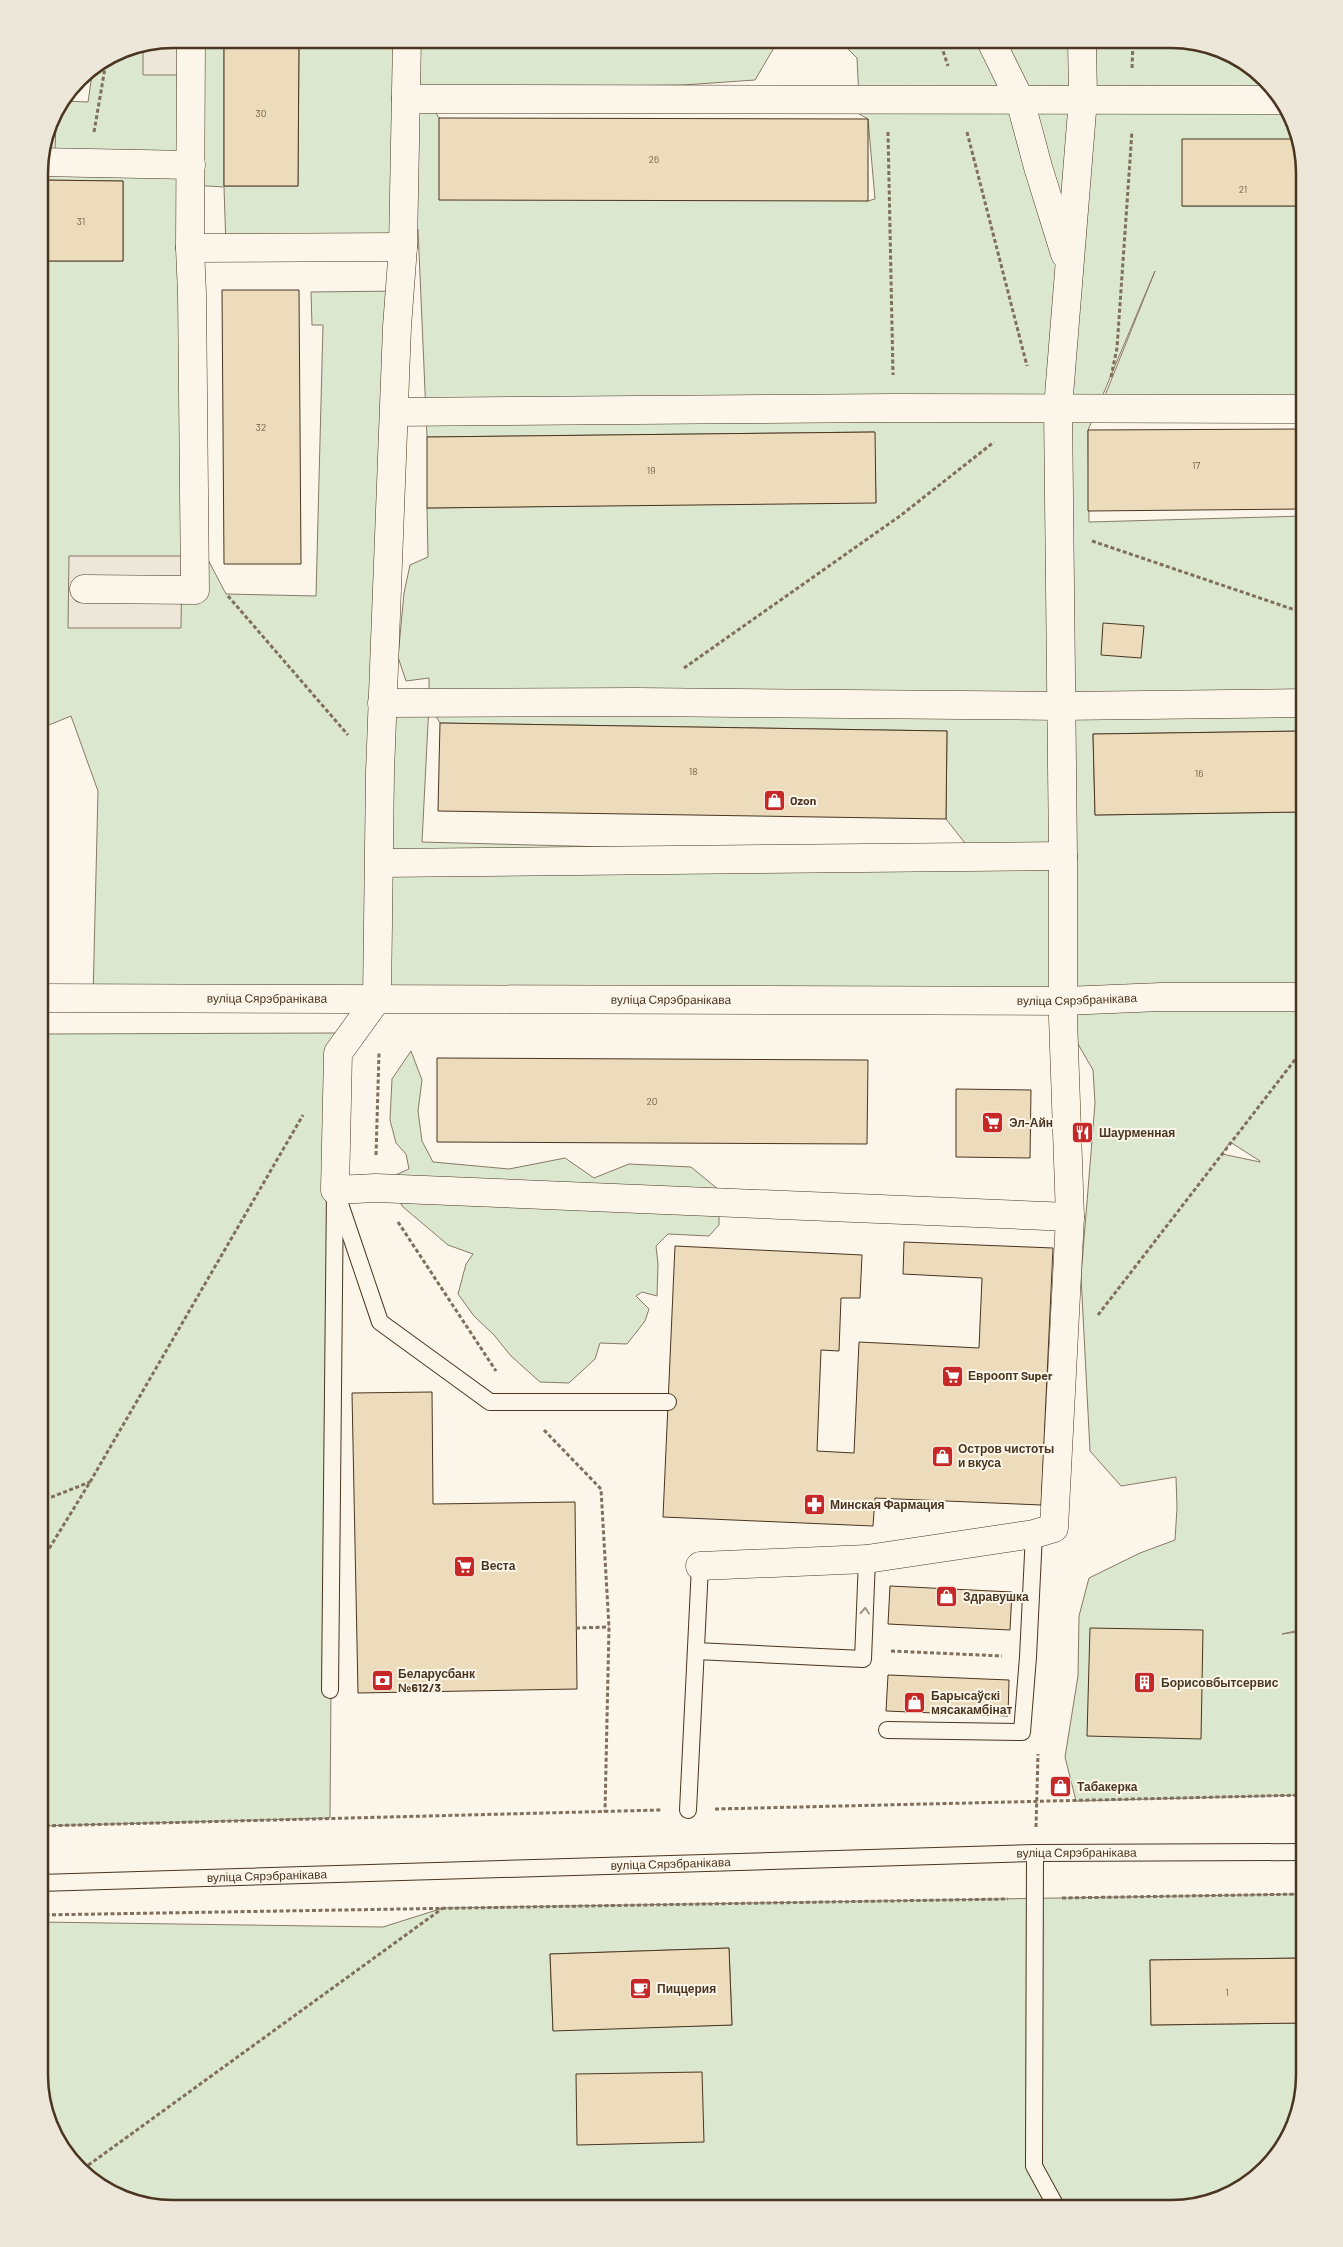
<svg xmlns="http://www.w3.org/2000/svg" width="1343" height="2247" font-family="Barlow,sans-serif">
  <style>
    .green { fill: #dce7d0; stroke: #887966; fill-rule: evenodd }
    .parking { fill: #ede7d9; stroke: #887966 }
    .building { fill: #ecdcbc; stroke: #4a3520 }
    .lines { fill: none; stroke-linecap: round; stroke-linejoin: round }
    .service-casing { stroke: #4a3520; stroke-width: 18 }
    .minor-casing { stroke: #4a3520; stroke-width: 29 }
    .path { stroke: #7f6f5c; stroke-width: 3; stroke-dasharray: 4 2.5; stroke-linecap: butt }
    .service { stroke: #fbf6e9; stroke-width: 16 }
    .minor { stroke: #fbf6e9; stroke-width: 28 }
    .oneway { stroke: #a29684 }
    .labels { text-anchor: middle; stroke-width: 4; stroke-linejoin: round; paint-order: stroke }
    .number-label { font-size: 10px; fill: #725f47 }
    .poi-label { font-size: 12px; font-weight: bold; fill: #4a3520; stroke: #fbf6e9; text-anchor: start }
    .street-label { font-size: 12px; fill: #4a3520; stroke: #fbf6e9 }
    .rim { fill: none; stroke: #4a3520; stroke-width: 2.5 }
  </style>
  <rect width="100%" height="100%" fill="#fbf6e9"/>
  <path class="green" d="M172,39H224V186H298L299,39H1180L1245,61L1291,113L1297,139L1182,206H1304V409L1100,408L1155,271L1088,430L1089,522L1304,516V731L1093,734L1095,815L1304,812V1629L1282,1634L1304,1631V1795L1076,1801L1065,1757L1078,1676L1079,1616L1089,1578L1140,1553L1175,1540L1177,1508L1176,1477L1121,1486L1090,1451L1081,1276L1095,1103L1093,1070L1063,1018V1001L93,998L98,791L71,716L39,729V261H123V181L39,180V164L49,121L62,101L88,102L93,68L121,49ZM775,46L847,48L857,58L859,98L833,99L868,119L875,199L868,201L439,118L421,88L683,85L755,80ZM191,185L224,187L226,248L403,247L418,229L427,437L874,432L876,502L427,508L428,557L410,565L404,593L398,657L406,681L429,678V702H382L400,291L311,292L312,325H323L316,596L226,594L194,533ZM429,704L440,723L947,731L946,819L976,857L422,842ZM1230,1142L1260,1161V1162L1222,1154Z
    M336,1033L330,1818L39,1826V1034Z
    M411,1051L422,1080L418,1111L422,1141L433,1162L509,1169L565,1158L594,1178L629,1164L691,1167L719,1190V1225L709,1236L668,1234L656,1246L658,1264L657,1296L642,1292L636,1296L649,1309L645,1321L627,1344L600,1343L595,1359L569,1383L540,1382L511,1356L494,1335L474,1316L458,1294L466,1264L473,1254L448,1245L402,1206L391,1177L409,1169L406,1154L396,1143L390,1120L392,1079Z
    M1304,1894V1958L1150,1960L1151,2025L1304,2023V2075L1282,2149L1230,2195L1171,2208H164L98,2186L52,2134L39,2075V1922L383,1927L443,1908ZM729,1948L732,2025L553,2030L550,1954Z"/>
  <path class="parking" d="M172,39H180V75H143V45Z
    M51,117L56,118L55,155H41Z
    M69,556H182L181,628H68Z"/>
  <path class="building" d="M224,39H299L298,186H224Z
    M439,118L868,119V201L439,200Z
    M1182,139H1297L1304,172V206H1182Z
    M39,180L123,181V261H39Z
    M222,290H299L301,564H224Z
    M1304,429V509L1088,511V430Z
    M875,432L876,503L427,508V437Z
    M1103,623L1144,626L1141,658L1101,655Z
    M440,723L947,731L946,819L438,811Z
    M1304,731V812L1095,815L1093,734Z
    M437,1058L868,1060L867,1144L437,1142Z
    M956,1089L1031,1090L1030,1158L956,1157Z
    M904,1242L1053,1248L1041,1505L875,1498L873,1526L663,1517L675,1246L862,1255L860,1298H841L839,1351L821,1350L817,1451L854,1453L859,1342L979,1348L982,1278L903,1274Z
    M432,1392L433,1504L575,1502L577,1689L358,1693L352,1393Z
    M890,1586L1012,1592L1010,1630L888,1624Z
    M1090,1628L1203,1630L1201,1739L1087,1736Z
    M888,1675L1009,1680L1008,1716L886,1711Z
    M729,1948L732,2025L553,2031L550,1954Z
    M1304,1958V2023L1151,2025L1150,1960Z
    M702,2072L704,2142L577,2145L576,2074Z"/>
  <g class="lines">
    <defs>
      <g id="service">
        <path d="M339,1201L380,1322L490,1402H668"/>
        <path d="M696,1651L863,1659L867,1559"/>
        <path d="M330,1690L335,1190"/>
        <path d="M887,1730L1022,1732L1028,1657L1034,1534"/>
        <path d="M688,1810L700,1566"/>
        <path d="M1035,1853L1034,2166L1057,2208"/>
        <path id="s1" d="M39,1883L1035,1853L1304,1852"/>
      </g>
      <g id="minor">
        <path d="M407,39L403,247L397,327L380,772L377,999L338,1053L335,1190L376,1188L1070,1217"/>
        <path d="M990,39L1020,100L1038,167L1065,254"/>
        <path d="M406,99L1279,100"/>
        <path d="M39,162L191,165"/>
        <path d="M190,248L403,247"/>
        <path d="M395,412L894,408L1304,409"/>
        <path d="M84,589L195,590L192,293L190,248L191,39"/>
        <path d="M382,703L637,702L1061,706L1304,703"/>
        <path d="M380,863L1063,856"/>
        <path id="s2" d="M39,998L1064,1001L1161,997H1304"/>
        <path d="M700,1566L867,1559L1034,1534L1054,1528L1070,1217L1063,1018V856L1058,408L1083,99L1082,39"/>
      </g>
    </defs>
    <use href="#service" class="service-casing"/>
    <use href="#minor" class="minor-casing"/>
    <path class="path" d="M939,39L948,66
      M1132,68L1133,39
      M94,132L105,68L104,61
      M888,132L893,375
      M967,132L1027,366
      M1111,377L1117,348L1132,131
      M1092,541L1304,613
      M228,596L348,735
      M684,668L900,516L994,442
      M376,1155L379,1053
      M398,1222L496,1371
      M1098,1315L1304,1048
      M544,1430L601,1489L609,1627L605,1812
      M39,1502L90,1482
      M39,1565L90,1482L303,1115
      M576,1628L609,1627
      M891,1651L1002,1656
      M715,1809L1304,1795
      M39,1826L661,1810
      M1036,1827L1038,1754
      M1062,1898L1304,1894
      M39,1915L1008,1899
      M83,2169L443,1908"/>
    <use href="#service" class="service"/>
    <use href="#minor" class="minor"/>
  </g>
  <defs><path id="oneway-chevron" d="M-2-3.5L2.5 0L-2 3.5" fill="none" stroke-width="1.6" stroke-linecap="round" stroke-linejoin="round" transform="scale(1.25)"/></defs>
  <use class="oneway" href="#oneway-chevron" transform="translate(865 1611) rotate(-87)"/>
  <defs>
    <symbol id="shop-square" viewBox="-11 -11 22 22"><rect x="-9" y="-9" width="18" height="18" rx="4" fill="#c62828" stroke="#fbf6e9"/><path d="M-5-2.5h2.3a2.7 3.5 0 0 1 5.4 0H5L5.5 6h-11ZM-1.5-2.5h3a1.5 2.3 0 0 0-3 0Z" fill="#fff"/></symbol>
    <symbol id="supermarket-square" viewBox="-11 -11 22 22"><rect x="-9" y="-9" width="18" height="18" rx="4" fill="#c62828" stroke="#fbf6e9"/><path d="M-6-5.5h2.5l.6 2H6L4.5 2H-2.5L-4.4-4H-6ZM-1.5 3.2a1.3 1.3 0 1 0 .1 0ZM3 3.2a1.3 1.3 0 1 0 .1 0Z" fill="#fff"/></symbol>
    <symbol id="restaurant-square" viewBox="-11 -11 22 22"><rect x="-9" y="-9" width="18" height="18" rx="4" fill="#c62828" stroke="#fbf6e9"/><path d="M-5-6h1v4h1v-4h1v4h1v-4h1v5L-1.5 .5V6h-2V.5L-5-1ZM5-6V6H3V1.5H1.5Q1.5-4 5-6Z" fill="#fff"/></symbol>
    <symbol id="pharmacy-square" viewBox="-11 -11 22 22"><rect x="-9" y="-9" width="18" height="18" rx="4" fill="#c62828" stroke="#fbf6e9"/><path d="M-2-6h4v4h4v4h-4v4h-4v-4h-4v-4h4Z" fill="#fff"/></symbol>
    <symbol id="bank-square" viewBox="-11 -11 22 22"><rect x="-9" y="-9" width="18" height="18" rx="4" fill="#c62828" stroke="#fbf6e9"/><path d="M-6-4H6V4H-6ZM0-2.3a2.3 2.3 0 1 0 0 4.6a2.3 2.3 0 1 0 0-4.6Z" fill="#fff"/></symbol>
    <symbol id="building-square" viewBox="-11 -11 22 22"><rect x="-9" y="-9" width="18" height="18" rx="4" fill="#c62828" stroke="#fbf6e9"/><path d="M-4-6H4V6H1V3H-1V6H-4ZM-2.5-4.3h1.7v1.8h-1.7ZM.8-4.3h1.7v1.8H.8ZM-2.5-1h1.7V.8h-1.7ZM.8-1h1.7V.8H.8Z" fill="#fff"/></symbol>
    <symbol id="cafe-square" viewBox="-11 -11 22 22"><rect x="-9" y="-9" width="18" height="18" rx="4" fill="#c62828" stroke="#fbf6e9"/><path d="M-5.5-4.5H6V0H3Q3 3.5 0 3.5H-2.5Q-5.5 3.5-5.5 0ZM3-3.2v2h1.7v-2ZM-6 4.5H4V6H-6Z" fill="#fff"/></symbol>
  </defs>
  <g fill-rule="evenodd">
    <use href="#shop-square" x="762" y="788" width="25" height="25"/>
    <use href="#supermarket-square" x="980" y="1110" width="25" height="25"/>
    <use href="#restaurant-square" x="1070" y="1120" width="25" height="25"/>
    <use href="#supermarket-square" x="940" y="1364" width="25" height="25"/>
    <use href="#shop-square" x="930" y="1444" width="25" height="25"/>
    <use href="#pharmacy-square" x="802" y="1492" width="25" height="25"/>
    <use href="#supermarket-square" x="452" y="1554" width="25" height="25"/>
    <use href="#shop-square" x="934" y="1584" width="25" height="25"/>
    <use href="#bank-square" x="370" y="1668" width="25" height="25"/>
    <use href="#building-square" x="1132" y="1670" width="25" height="25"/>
    <use href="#shop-square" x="902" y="1690" width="25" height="25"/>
    <use href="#shop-square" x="1048" y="1774" width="25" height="25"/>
    <use href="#cafe-square" x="628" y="1976" width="25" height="25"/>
  </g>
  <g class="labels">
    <g class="number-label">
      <text x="261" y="117">30</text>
      <text x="654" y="163">26</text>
      <text x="1243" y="193">21</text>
      <text x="81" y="225">31</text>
      <text x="261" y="431">32</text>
      <text x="1196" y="469">17</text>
      <text x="651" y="474">19</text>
      <text x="693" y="775">18</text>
      <text x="1199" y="777">16</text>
      <text x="652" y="1105">20</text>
      <text x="1227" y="1996">1</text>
    </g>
    <g class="poi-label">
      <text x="790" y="805">Ozon</text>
      <text x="1009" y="1127">Эл-Айн</text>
      <text x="1099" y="1137">Шаурменная</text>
      <text x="968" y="1380">Евроопт Super</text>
      <text x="958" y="1453">Остров чистоты<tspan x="958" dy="14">и вкуса</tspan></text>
      <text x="830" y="1509">Минская Фармация</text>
      <text x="481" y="1570">Веста</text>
      <text x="963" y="1601">Здравушка</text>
      <text x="398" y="1678">Беларусбанк<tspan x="398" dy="14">№612/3</tspan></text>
      <text x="1161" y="1687">Борисовбытсервис</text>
      <text x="931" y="1700">Барысаўскі<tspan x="931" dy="14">мясакамбінат</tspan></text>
      <text x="1077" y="1791">Табакерка</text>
      <text x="657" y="1993">Пиццерия</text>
    </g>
    <g class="street-label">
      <text dy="4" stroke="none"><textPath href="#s2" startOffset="228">вуліца Сярэбранікава</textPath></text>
      <text dy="4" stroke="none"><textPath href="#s2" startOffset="632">вуліца Сярэбранікава</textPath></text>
      <text dy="4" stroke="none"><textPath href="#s2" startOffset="1038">вуліца Сярэбранікава</textPath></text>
      <text dy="4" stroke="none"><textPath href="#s1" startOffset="1038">вуліца Сярэбранікава</textPath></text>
      <text dy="4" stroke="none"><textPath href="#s1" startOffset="632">вуліца Сярэбранікава</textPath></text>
      <text dy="4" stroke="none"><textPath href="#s1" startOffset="228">вуліца Сярэбранікава</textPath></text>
    </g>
  </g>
  <path d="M0 0H1343V2247H0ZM173 48H1171A125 125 0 0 1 1296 173V2075A125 125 0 0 1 1171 2200H173A125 125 0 0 1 48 2075V173A125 125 0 0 1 173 48Z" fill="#ede7d9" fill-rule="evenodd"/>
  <path class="rim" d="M173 48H1171A125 125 0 0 1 1296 173V2075A125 125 0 0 1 1171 2200H173A125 125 0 0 1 48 2075V173A125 125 0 0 1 173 48Z"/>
</svg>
